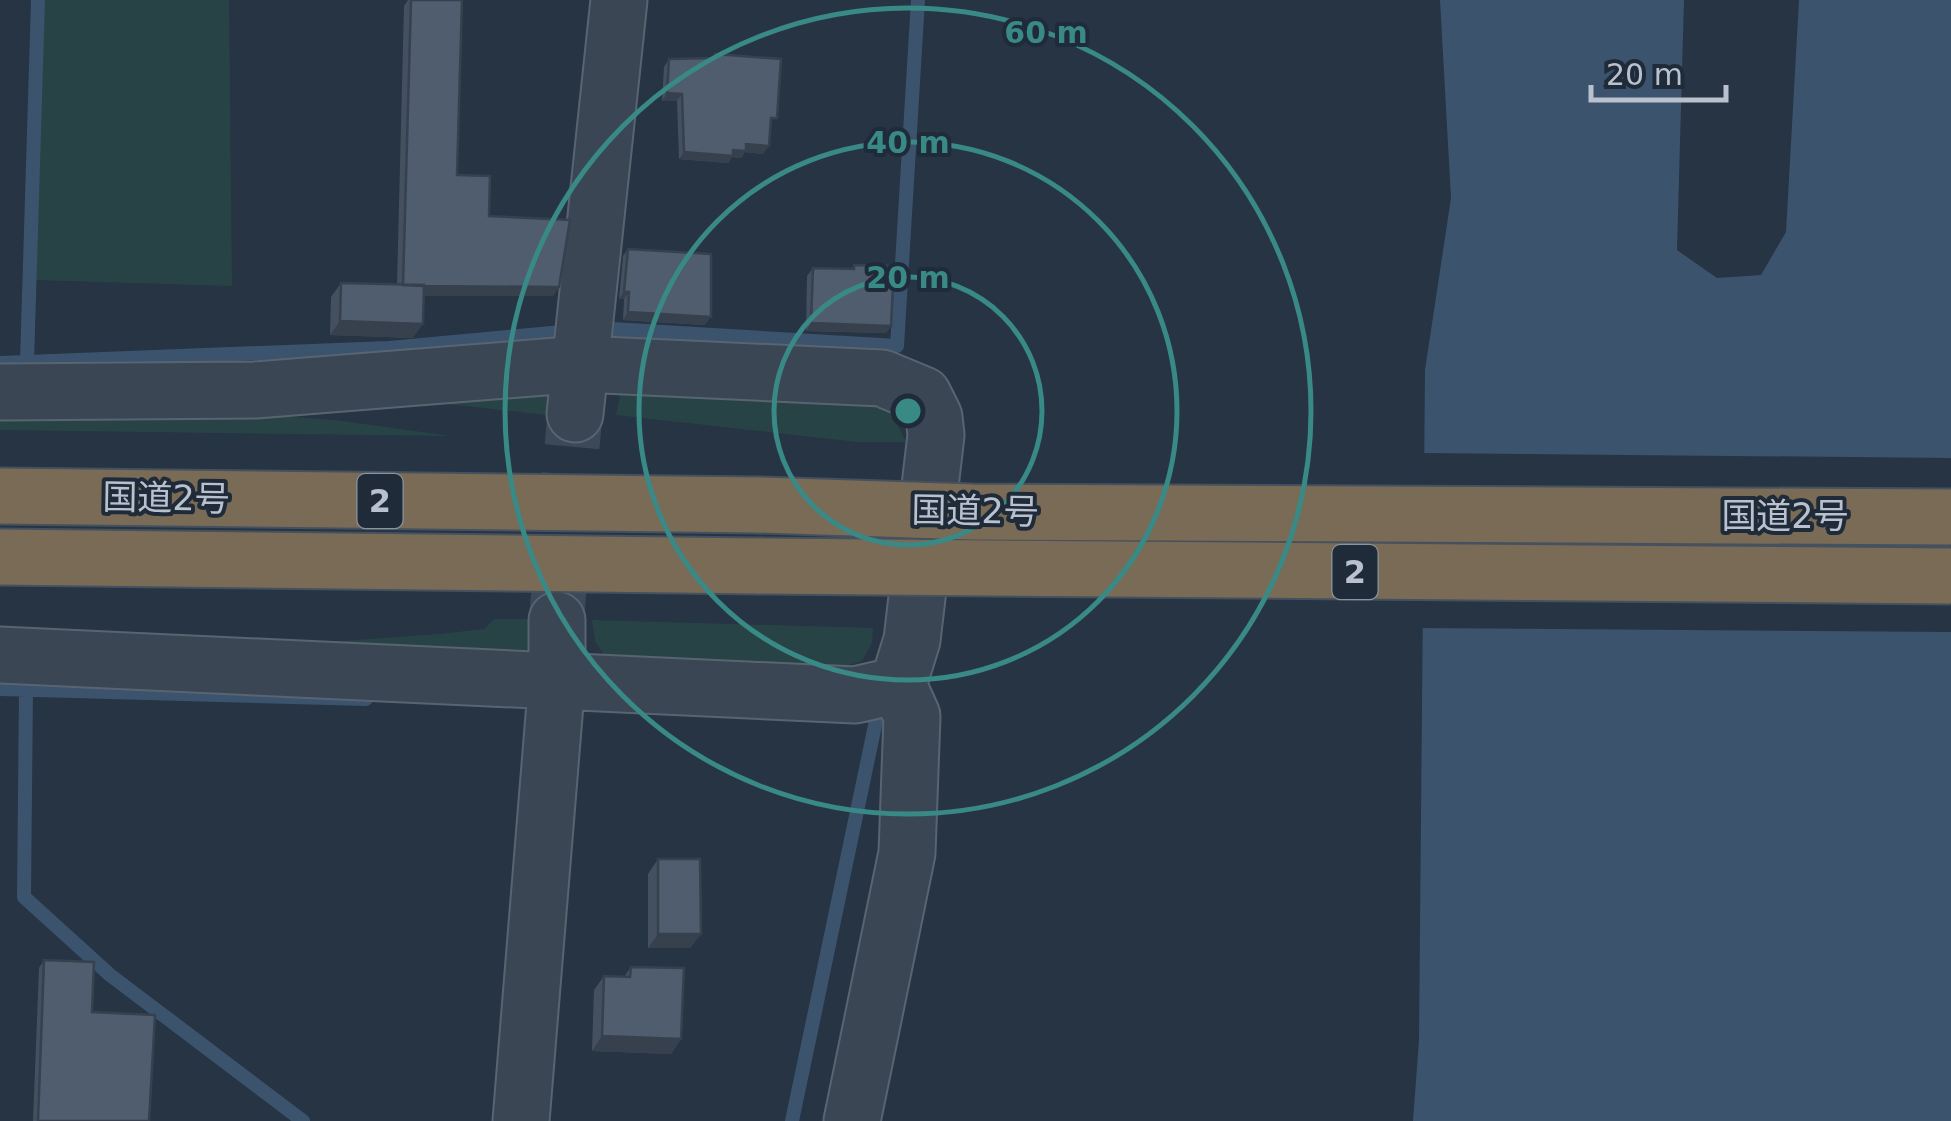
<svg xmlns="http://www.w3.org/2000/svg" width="1951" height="1121" font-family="'DejaVu Sans','Noto Sans JP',sans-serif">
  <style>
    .green { fill: #284345 }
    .water { fill: #3b536d }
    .pier { fill: #263444 }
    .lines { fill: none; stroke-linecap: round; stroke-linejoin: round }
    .stream { stroke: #3b536d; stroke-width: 14 }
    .minor-tunnel { stroke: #3c4959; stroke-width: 55; stroke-dasharray: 55 28; stroke-linecap: butt }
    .minor-casing { stroke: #596471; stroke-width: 59 }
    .highway-casing { stroke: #45515e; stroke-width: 59 }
    .minor { stroke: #3a4654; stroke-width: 55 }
    .highway { stroke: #7a6b57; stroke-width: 55 }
    .highway-bridge-casing { stroke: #45515e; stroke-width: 59; stroke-linecap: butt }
    .highway-bridge { stroke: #7a6b57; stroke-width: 55 }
    .wall { fill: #44505f }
    .shaded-wall { fill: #37414e }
    .building { fill: #4f5d6f; stroke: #37414e; stroke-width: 2.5 }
    .ring { fill: none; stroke: #398986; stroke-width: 5 }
    .labels { text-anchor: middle; stroke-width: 8; stroke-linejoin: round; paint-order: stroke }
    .shield { fill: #1f2b39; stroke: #8a94a1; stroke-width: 2.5 }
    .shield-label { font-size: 32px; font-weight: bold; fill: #b8c1cd }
    .street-label { font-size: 35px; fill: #b8c1cd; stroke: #1f2b39 }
    .centre { fill: #398986; stroke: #1f2b39; stroke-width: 5 }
    .ring-label { font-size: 30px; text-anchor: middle; font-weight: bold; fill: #398986; stroke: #1f2b39; stroke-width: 8; stroke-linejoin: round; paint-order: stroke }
  </style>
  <rect width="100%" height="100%" fill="#263444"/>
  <path class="green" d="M43,0H229L232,286L34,280Z
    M622,386L874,394L893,415L906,442H857L616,415Z
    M553,393L564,417L376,396Z
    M0,414H252L335,420L451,436L0,430Z
    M494,619H542L537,643L528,655L231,649L440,634L484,629Z
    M592,620L873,628L872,643L862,661L828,672L607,660L595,641Z"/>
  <path class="water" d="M1440,0H1684L1677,250L1717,278L1761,275L1786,232L1799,0H1951V1121H1413L1419,1040L1425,370L1451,198Z"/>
  <path class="pier" d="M1420,453L1951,458V632L1418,628Z"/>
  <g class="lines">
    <path class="stream" d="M595,328L897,346L918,0
      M27,362L38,0
      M0,363L389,348L573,331
      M0,689L366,699
      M26,689L24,897L110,975L303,1121
      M792,1121L877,716H861"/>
    <path class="minor-tunnel" d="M557,612L575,414"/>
    <defs>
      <path id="minor" d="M0,392L255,390L582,364L882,378L923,395L934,417L936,435L912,640L898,685L912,716L907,853L852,1121
        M575,414L619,0
        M0,655L855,695L898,685
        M521,1121L557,679V620"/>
      <path id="highway" d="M0,496L759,505
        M0,557L759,566"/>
    </defs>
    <use href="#minor" class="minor-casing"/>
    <use href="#highway" class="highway-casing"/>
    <use href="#minor" class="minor"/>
    <use href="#highway" class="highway"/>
    <defs>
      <path id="highway-bridge" d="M759,505L972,512L1951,517
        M759,566L1951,576"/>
    </defs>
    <use href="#highway-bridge" class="highway-bridge-casing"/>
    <use href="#highway-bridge" class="highway-bridge"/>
  </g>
  <path class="wall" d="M408,0H411L457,175L489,216L559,287L553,296H424L413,338L330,335L331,297L341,283L397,284L404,6Z
    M715,54L772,126H770L763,154L745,152L741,158L732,157L728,163L679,159L677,101H662L664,67L669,59L712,58Z
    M628,249L705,325L623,320L624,299H619L623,256Z
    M854,265L891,326L886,333L806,331L807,276L813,268L852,269Z
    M658,859L701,934L690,948H648V874Z
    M44,960L92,1012L149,1121H33L39,968Z
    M631,967L681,1039L671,1054L592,1051L594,990L604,976L624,977Z"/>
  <path class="shaded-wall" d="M667,93L682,94L677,101H662Z
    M746,144L769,146L763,154L745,152L741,158L732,157L728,163L679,159L684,152L733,150Z
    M403,286L559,287L553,296H396Z
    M624,292H629L624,299H619Z
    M628,312L711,317L705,325L623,320Z
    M340,321L423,324L413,338L330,335Z
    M811,323L891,326L886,333L806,331Z
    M658,934H701L690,948H648Z
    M602,1036L681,1039L671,1054L592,1051Z"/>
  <path class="building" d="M411,0H462L457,175L490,176L489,216L570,220L559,287L424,286L403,285Z
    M715,54L781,59L777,118H771L769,146L746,144V151L733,150V156L684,152L682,94L667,93L669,59L714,58Z
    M628,249L711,254V317L628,312L629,292H624Z
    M854,265L894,266L891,326L811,323L813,268L854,269Z
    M341,283L424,285L423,324L340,321Z
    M658,859H700L701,934H658Z
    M44,960L94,962L92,1012L155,1015L149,1121H38Z
    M631,967L684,968L681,1039L602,1036L604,976L630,977Z"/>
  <g class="ring">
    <circle cx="908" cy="411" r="134"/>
    <circle cx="908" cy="411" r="269"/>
    <circle cx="908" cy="411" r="403"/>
  </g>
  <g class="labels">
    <g class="shield">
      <rect x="357.5" y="474" width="45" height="54" rx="8"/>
      <rect x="1332.5" y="545" width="45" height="54" rx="8"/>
    </g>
    <g class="shield-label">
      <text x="380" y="512">2</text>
      <text x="1355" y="583">2</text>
    </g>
    <g class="street-label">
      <text transform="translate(166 498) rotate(1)" y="12">国道2号</text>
      <text transform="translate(975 511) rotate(1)" y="12">国道2号</text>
      <text x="1785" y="528">国道2号</text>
    </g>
  </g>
  <circle cx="908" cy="411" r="15" class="centre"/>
  <g class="ring-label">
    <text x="1046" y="43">60 m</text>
    <text x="908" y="153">40 m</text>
    <text x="908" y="288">20 m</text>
  </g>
  <path d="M1591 85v15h135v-15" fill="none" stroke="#b8c1cd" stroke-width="5"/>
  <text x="1606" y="85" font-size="30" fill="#b8c1cd" stroke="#1f2b39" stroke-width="8" paint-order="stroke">20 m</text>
</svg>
